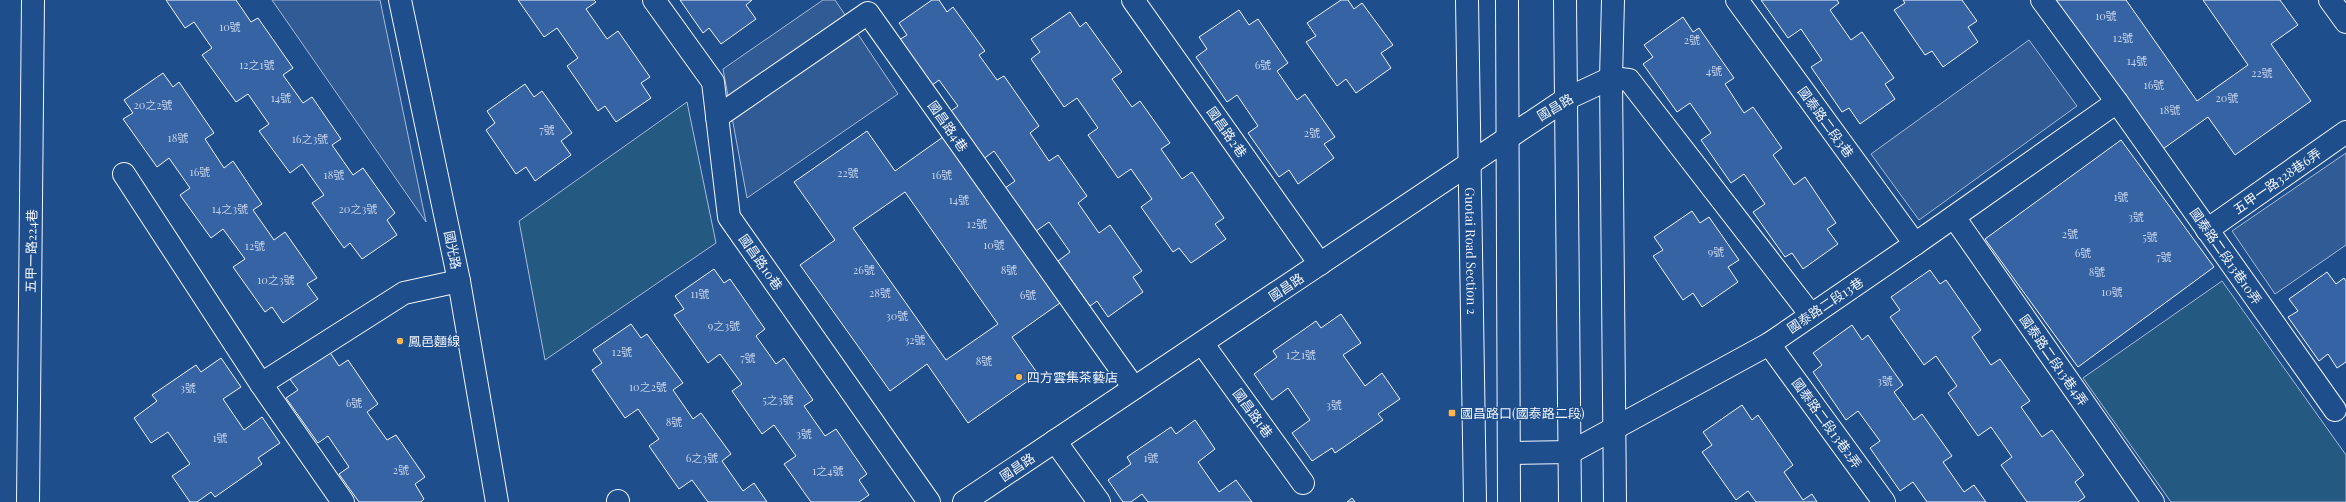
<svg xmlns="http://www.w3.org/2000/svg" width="2346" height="502" font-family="'Playfair Display','Noto Sans TC',serif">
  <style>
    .green { fill: #245a82; stroke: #a8bbd7 }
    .parking { fill: #305b95; stroke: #a8bbd7 }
    .building { fill: #3563a3; stroke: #f2f6ff; fill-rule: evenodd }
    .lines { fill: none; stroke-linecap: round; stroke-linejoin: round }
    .minor-casing { stroke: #f2f6ff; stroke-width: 24 }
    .minor { stroke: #1f4e8c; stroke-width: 22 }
    .poi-dot { fill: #ffb74d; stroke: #1f4e8c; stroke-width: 1.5 }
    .labels { text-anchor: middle; stroke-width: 3; stroke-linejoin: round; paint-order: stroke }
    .number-label { font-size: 11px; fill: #c3d1e8 }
    .street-label { font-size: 13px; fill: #f2f6ff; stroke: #1f4e8c }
    .poi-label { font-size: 13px; fill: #f2f6ff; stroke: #1f4e8c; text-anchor: start }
  </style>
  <rect width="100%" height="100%" fill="#1f4e8c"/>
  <path class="green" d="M687,102L716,243L545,360L519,221Z
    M2222,281L2346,455V502H2171L2083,378Z"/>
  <path class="parking" d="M272,0H380L426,222Z
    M823,0H835L898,94L747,198L723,69Z
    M2029,40L2077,106L1919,220L1871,154Z
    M2346,153V245L2275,294L2232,231Z"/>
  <path class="building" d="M166,0H236L251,22L258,18L293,68L283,75L303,103L312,97L341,139L332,145L353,175L363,168L395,213L387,220L397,235L362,259L350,243L344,248L312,203L324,195L302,164L290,173L259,131L269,124L248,94L236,102L202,55L212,48L194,22L185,28Z
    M518,0H594L596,2L586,9L607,39L618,31L650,77L641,83L651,98L616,122L605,106L598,111L567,66L578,58L557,28L544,37Z
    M680,0H752L746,5L756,19L721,44L709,28L703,33Z
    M932,0H939L947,12L953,7L985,51L979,55L997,80L1004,76L1039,126L1030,133L1049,161L1058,155L1087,196L1078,203L1099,233L1110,225L1142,271L1133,277L1143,292L1108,317L1097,301L1090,306L1058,261L1070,252L1049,222L1036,231L1005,188L1015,181L994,151L982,160L948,113L958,106L939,80L931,86L899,40L907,35L899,23Z
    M1341,0H1348L1354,9L1362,3L1393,45L1381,53L1391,68L1356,93L1346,79L1337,86L1306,42L1316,36L1307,23Z
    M1761,0H1837L1839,3L1830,10L1851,40L1862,32L1894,78L1885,84L1895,99L1860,124L1849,108L1842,112L1811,67L1822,60L1801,29L1788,38Z
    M1903,0H1962L1977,21L1968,27L1978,42L1943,67L1932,51L1925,55L1894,10L1905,3Z
    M2054,0H2126L2197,101L2248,65L2203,0H2280L2298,25L2271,44L2311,101L2235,155L2208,117L2160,151Z
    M1239,10L1249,25L1258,19L1288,63L1277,71L1297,100L1305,94L1335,137L1324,144L1334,158L1298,184L1289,170L1279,177L1248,133L1258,126L1237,95L1227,102L1196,57L1207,49L1199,37Z
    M1070,12L1080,27L1086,22L1122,72L1112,79L1132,107L1140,101L1170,143L1161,149L1182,179L1192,172L1224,218L1215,224L1226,239L1191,263L1179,248L1173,252L1141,207L1152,199L1131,169L1118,178L1088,135L1098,128L1077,98L1064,107L1031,59L1040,52L1031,39Z
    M1683,17L1693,32L1699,28L1734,78L1725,84L1744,113L1753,107L1782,148L1773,155L1794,185L1805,177L1836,223L1827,229L1838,244L1803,269L1792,253L1785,257L1753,212L1765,204L1744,174L1731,183L1701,140L1711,133L1690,103L1677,112L1643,64L1653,57L1644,45Z
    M163,73L173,87L179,82L214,133L205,139L224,168L233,161L262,204L253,210L274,240L285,232L317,278L307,284L318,299L283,323L272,307L265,312L233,267L245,259L223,229L211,238L180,195L190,188L169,158L157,167L123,119L133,113L124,100Z
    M525,84L534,97L542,91L572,133L561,141L571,155L535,181L526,167L516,174L486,130L495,123L487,111Z
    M867,131L895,171L943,137L1060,303L1012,337L1038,374L968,423L927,364L890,391L800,265L835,240L794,182ZM905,192L998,324L946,360L853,228Z
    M2121,140L2214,267L2078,367L1985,239Z
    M1692,211L1700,223L1709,217L1739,260L1728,267L1738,282L1702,307L1693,293L1683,300L1653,256L1663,250L1654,237Z
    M714,269L724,283L730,279L765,329L756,336L776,364L784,358L813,400L804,406L825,436L836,429L867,474L859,480L869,495L859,502H811L784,464L796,456L774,425L762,434L732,391L742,384L720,354L708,363L674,315L684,309L675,296Z
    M1930,270L1940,284L1946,280L1981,330L1972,337L1991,365L2000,359L2030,401L2021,407L2042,437L2052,430L2084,475L2075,482L2085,497L2078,502H2027L2001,465L2012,457L1991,427L1978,436L1948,393L1957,386L1936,356L1924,365L1890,317L1900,310L1891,297Z
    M2327,272L2336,284L2344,278L2346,281V362L2337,368L2328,354L2319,361L2288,317L2298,311L2289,299Z
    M1341,314L1361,343L1343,355L1365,386L1382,373L1400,399L1378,414L1383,420L1335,453L1332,448L1312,461L1292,433L1310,420L1288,388L1272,400L1254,374L1277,357L1273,351L1316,321L1321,328Z
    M631,324L641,338L647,334L683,383L673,390L693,419L701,413L731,454L722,461L743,491L754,483L767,502H708L692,480L679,489L649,446L659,439L638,409L625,418L592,370L602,363L593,350Z
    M1852,325L1862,340L1868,335L1903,385L1894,392L1914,420L1922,414L1952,456L1943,462L1964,492L1974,485L1986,502H1927L1913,482L1900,491L1870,448L1880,441L1858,411L1846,420L1813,372L1822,365L1813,353Z
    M329,351L339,366L348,360L378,404L367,412L387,440L396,435L425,477L415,484L424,499L421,502H359L339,474L349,467L328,436L318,443L286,398L298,390L289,378Z
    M221,358L241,387L223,399L244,430L262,417L280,443L258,458L262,464L215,497L211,492L197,502H190L172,476L190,464L168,432L151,443L134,418L157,401L152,395L196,365L201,372Z
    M1742,405L1752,420L1758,415L1793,465L1784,472L1803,500L1812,494L1817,502H1756L1748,491L1736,500L1702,452L1712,445L1703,432Z
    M1195,420L1215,449L1198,462L1219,492L1236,480L1252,502H1148L1142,494L1131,502H1123L1108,480L1131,464L1127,457L1171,427L1176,434Z
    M1352,498L1355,502H1347Z"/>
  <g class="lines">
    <defs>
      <g id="minor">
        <path d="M400,0L459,281L497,502"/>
        <path d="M654,0L713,82L729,217L929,502"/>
        <path d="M1133,0L1320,264"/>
        <path id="s1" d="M1467,0L1475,502"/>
        <path d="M1507,0L1509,502"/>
        <path d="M1565,0L1570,502"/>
        <path d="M1613,0L1611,78L1615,502"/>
        <path d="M1737,0L1915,244"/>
        <path d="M2042,0L2117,102L2335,410"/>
        <path d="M2330,0L2346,22"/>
        <path d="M717,117L868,13L1134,388"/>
        <path d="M124,174L261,384L343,502"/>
        <path d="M1954,217L2153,502"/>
        <path d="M2207,230L2346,132"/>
        <path d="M1202,343L1303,483"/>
        <path d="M1769,344L1884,502"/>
        <path d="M261,384L404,293L459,281"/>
        <path d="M1055,441L1099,502"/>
        <path d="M1509,453L1571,452L1769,344L1915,244L2117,102"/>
        <path d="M618,501V502"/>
        <path d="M28,502L33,0"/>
        <path d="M964,502L1566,99L1611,78L1629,80L1811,315"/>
      </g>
    </defs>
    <use href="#minor" class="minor-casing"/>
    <use href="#minor" class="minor"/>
  </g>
  <g class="poi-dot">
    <circle cx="400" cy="341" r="4"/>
    <circle cx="1019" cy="377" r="4"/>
    <rect x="1448" y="409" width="8" height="8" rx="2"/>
  </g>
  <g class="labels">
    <g class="number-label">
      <text x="2106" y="20">10號</text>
      <text x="230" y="31">10號</text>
      <text x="2123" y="42">12號</text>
      <text x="1692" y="44">2號</text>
      <text x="2137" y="65">14號</text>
      <text x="257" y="69">12之1號</text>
      <text x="1263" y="69">6號</text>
      <text x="1714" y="75">4號</text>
      <text x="2262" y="77">22號</text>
      <text x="2154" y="89">16號</text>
      <text x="281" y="102">14號</text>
      <text x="2227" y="102">20號</text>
      <text x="153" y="109">20之2號</text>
      <text x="2170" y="114">18號</text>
      <text x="547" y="134">7號</text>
      <text x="1312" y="137">2號</text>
      <text x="178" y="142">18號</text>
      <text x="310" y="143">16之3號</text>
      <text x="200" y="176">16號</text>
      <text x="848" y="177">22號</text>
      <text x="334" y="179">18號</text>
      <text x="942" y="179">16號</text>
      <text x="2121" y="201">1號</text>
      <text x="959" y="204">14號</text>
      <text x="230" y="213">14之3號</text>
      <text x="358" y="213">20之3號</text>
      <text x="2136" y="221">3號</text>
      <text x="977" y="228">12號</text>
      <text x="2070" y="238">2號</text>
      <text x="2150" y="241">5號</text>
      <text x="994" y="249">10號</text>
      <text x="255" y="250">12號</text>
      <text x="1716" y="256">9號</text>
      <text x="2083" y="257">6號</text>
      <text x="2164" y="261">7號</text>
      <text x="864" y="274">26號</text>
      <text x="1009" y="274">8號</text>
      <text x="2097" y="276">8號</text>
      <text x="276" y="284">10之3號</text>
      <text x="2112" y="296">10號</text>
      <text x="880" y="297">28號</text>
      <text x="700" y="298">11號</text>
      <text x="1028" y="299">6號</text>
      <text x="897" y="320">30號</text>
      <text x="724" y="330">9之3號</text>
      <text x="915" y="344">32號</text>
      <text x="622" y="356">12號</text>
      <text x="1301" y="359">1之1號</text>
      <text x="748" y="362">7號</text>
      <text x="984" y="365">8號</text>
      <text x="1885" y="385">3號</text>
      <text x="648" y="391">10之2號</text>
      <text x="188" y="392">3號</text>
      <text x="778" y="404">5之3號</text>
      <text x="354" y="407">6號</text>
      <text x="1334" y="409">3號</text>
      <text x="674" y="426">8號</text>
      <text x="804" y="438">3號</text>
      <text x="220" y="442">1號</text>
      <text x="702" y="462">6之3號</text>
      <text x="1151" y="462">1號</text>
      <text x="401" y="474">2號</text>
      <text x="828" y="475">1之4號</text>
    </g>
    <g class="street-label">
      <text transform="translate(1555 107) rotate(-31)" y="5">國昌路</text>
      <text transform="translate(1826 122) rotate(54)" y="5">國泰路二段3巷</text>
      <text transform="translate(948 126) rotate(55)" y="5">國昌路4巷</text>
      <text transform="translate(1227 132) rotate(55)" y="5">國昌路2巷</text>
      <text transform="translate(2277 181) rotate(-35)" y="5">五甲一路328巷6弄</text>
      <text transform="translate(453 250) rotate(79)" y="5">國光路</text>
      <text transform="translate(31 251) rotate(-89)" y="5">五甲一路224巷</text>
      <text dy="5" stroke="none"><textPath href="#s1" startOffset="251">Guotai Road Section 2</textPath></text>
      <text transform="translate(2226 256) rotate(55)" y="5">國泰路二段13巷10弄</text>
      <text transform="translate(761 262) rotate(55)" y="5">國昌路10巷</text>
      <text transform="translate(1286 287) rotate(-34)" y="5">國昌路</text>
      <text transform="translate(1825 305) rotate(-34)" y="5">國泰路二段13巷</text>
      <text transform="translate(2054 360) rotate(55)" y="5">國泰路二段13巷4弄</text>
      <text transform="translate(1253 413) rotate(54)" y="5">國昌路1巷</text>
      <text transform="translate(1827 423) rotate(54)" y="5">國泰路二段13巷2弄</text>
      <text transform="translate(1017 467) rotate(-34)" y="5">國昌路</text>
    </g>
    <g class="poi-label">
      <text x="408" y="346">鳳邑麵線</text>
      <text x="1027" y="382">四方雲集茶藝店</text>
      <text x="1460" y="418">國昌路口(國泰路二段)</text>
    </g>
  </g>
</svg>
